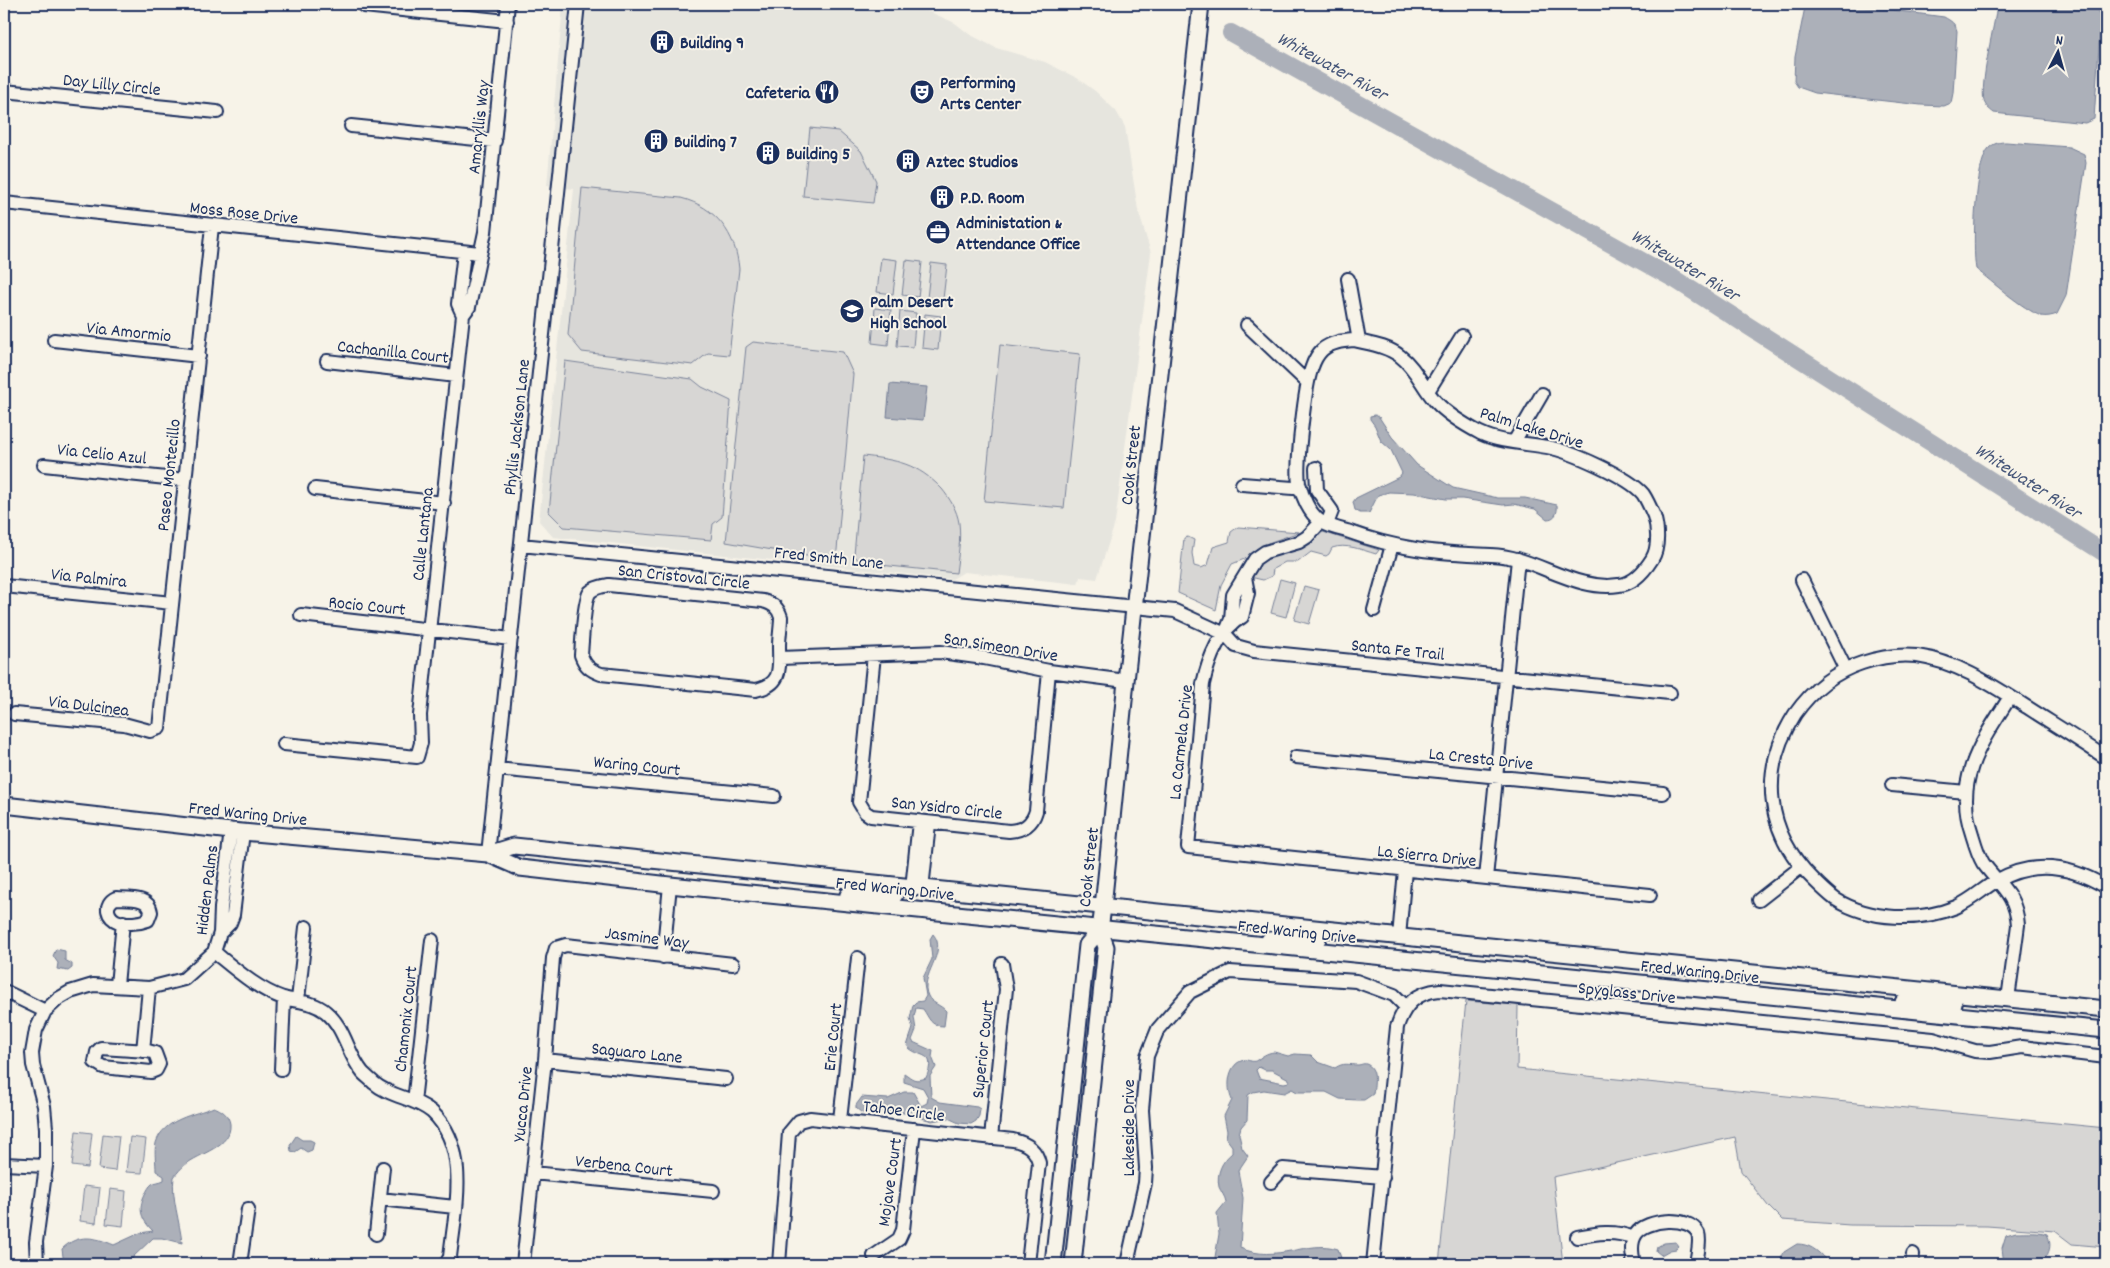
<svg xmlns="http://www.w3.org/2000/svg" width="2110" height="1268" font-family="Dekko,sans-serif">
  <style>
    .built { fill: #e6e5de }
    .green { fill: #d7d6d4; stroke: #798299 }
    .water { fill: #acb0b9; stroke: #727c95; fill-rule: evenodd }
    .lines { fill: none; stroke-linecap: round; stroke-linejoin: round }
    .river { stroke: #acb0b9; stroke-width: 18 }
    .minor-casing { stroke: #1b2f5e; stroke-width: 16 }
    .major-casing { stroke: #1b2f5e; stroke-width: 19 }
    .minor { stroke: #f7f3e8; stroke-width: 12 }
    .major { stroke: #f7f3e8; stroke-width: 15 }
    .labels { text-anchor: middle; stroke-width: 4; stroke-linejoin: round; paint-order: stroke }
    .poi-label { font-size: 18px; font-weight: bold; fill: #1b2f5e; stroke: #f7f3e8; text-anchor: start }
    .street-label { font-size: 18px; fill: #1b2f5e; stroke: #f7f3e8 }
    .water-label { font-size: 19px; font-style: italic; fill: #465679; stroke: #f7f3e8 }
  </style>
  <rect width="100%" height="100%" fill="#f7f3e8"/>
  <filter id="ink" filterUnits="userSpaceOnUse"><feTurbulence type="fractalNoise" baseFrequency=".02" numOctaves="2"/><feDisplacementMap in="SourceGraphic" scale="10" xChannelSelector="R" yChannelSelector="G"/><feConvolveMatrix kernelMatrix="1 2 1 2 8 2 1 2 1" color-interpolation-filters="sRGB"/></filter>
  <g filter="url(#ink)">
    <path class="built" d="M563,4H912L955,23L969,34L996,48L1045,62L1077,78L1095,91L1116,111L1125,127L1138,210L1151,253L1115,523L1097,579L1080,577L1078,584L964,572L952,579L553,537L539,521L574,189L547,186Z"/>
    <path class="green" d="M810,128L838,131L861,151L876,181L873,203L803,196Z
      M582,188L681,198C716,207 736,234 739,269L729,355L708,353L693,365L582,352L568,335Z
      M881,258L897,260L893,294L877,292Z
      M906,260L922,262L918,297L902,295Z
      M931,263L947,265L943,299L927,298Z
      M875,308L891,310L888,345L872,343Z
      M900,311L916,313L913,347L897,346Z
      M925,314L941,316L938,350L922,348Z
      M753,342L843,352L853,374L836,561L726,542L746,347Z
      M1000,345L1080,354L1064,508L984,501Z
      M565,361L692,379L702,387L731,401L722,517L713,524L711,540L564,527L549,512Z
      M863,456C897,460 917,463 942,489C950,499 957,510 959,523C961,539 958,557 956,573L861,563L854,555Z
      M1238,527L1299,532L1268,543L1256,549L1247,558L1232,564L1221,585L1216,610L1178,593L1184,538L1188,537L1194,540L1192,553L1194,566L1201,568L1208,565L1213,547L1229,542L1231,532Z
      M1323,532L1379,550L1376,554C1362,550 1346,543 1332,548L1329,554L1326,556L1311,552L1298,562H1285L1273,569L1272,576L1263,580L1250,577C1261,555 1281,557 1299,547C1307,542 1314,535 1323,532Z
      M1280,579L1295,583L1286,617L1271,613Z
      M1304,586L1319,590L1309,624L1294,620Z
      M1466,1001L1518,1005L1517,1069L2106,1128V1247L2072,1244L2055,1231L1987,1226L1850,1225L1782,1220L1768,1206L1741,1171L1735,1137L1553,1177L1563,1264H1439Z
      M76,1131L92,1133L88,1168L72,1166Z
      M103,1134L119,1136L115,1171L99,1169Z
      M130,1137L146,1139L142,1173L126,1172Z
      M84,1186L100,1188L96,1223L80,1221Z
      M110,1189L126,1191L123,1226L106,1224Z"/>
    <path class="water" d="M1813,4L1876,8L1944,17C1951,21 1955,23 1957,31L1953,93L1951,103L1944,106L1921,105L1815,93L1798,87L1794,81L1795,57L1805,7Z
      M2000,4H2090L2096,8L2101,18L2094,119L2085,123L1994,113C1989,109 1986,107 1984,101C1980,85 1993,31 1996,12Z
      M2006,142L2069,147L2084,154L2086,163L2066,296L2057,314C2052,316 2046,317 2041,316C2023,309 1992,282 1976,269C1972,249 1975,161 1989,148C1994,143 2000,142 2006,142Z
      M890,384L927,387L923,420L887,417Z
      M1375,415L1379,417L1392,437L1417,465L1453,488L1498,498H1525L1557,505C1558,513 1555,519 1547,519L1535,509L1514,504L1503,505L1462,499H1446L1414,493L1389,492L1378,495L1369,513H1360L1355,510L1353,502L1356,498L1399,477L1402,473L1391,450L1381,441L1375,426L1370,419V416Z
      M933,934C949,952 918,976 928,996C931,1003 941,1005 946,1011L944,1026C930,1026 930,1019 923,1009L916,1008L914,1017L916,1030L912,1040L913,1042L933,1051L932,1057L936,1067L930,1076L931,1097L940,1102L977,1107L980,1109L979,1116L976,1121L971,1124L959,1123L948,1118L932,1121L904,1113L879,1111L862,1113L856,1108V1105L862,1097L888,1099L904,1092H913L921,1106L927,1103L928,1097L923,1088L904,1082V1073C913,1079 914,1082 926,1078C938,1050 918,1059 907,1046L913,1028L910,1019L913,1005L916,1002L923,1001L926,996L923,978L932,959L930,939Z
      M56,949L65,951V960L72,964V968L68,971L57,969L58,963L53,956Z
      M1274,1052L1288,1056L1295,1054L1311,1055L1318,1062L1335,1068C1344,1062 1348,1065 1358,1065C1361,1065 1363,1063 1366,1064C1378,1068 1374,1085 1373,1094L1364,1100H1357L1340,1099L1326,1092H1297L1292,1089L1284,1093L1264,1090L1253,1092L1248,1095L1247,1120L1241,1127L1239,1134L1242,1148L1248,1156L1238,1171L1243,1198L1240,1248C1277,1264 1308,1239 1338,1249L1343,1264H1257L1239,1261L1228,1264H1220L1215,1257L1219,1234L1217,1213L1226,1202C1225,1196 1221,1192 1219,1187C1216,1173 1222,1161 1232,1153V1146L1226,1138L1227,1131L1224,1116L1232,1100C1226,1087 1228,1062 1245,1060C1250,1060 1253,1063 1257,1060C1263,1056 1266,1053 1274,1052ZM1259,1067L1265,1070H1272L1289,1079V1082L1284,1083L1259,1078L1256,1070Z
      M214,1107C222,1110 229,1115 230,1124C232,1147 199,1153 185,1165C181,1168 177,1173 174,1177C171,1197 180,1222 182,1243L162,1238H153L133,1257L131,1264H64L62,1249C78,1233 95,1237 114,1245L140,1233L153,1231C142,1220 137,1210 145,1194C147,1191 149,1186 152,1184C155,1182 160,1182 164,1180V1176L156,1171C156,1162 154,1152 156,1143C163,1119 194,1115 214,1107Z
      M296,1136L302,1140H310L314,1142L312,1150L307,1152L301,1148L295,1152L291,1151L290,1145Z
      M2016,1232C2026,1232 2039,1231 2047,1234C2053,1247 2049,1253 2041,1264H2004L2002,1248L2006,1235Z
      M1676,1242L1679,1246L1676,1249L1670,1250L1661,1255L1656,1251L1657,1247L1664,1243Z
      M1797,1244C1809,1244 1817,1250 1825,1259L1826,1264H1779L1784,1252Z"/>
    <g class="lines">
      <path class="river" d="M1231,33L1676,280L2106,554"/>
      <defs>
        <path id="minor" d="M364,6L507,21
          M4,91L217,112
          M351,126L495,141
          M4,203L480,253
          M1348,279L1359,341
          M463,315L469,307L485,232L508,4
          M1247,325L1307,382
          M54,340L199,356
          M1354,340C1370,344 1387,346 1400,356C1416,368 1423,388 1436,402C1448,415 1465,425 1480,433C1501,443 1525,443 1547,447C1570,451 1629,477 1643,494C1647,500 1651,509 1654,516C1658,528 1659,548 1652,559C1645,570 1633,584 1619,585C1574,592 1535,556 1491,555C1437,553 1399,550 1347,531C1339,529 1327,526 1320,521C1309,513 1302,496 1299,483C1296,464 1305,385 1312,367C1314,361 1318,354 1322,350C1331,342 1343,341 1354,340Z
          M327,361L456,376
          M1428,391L1462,336
          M1514,442L1542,394
          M44,465L185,480
          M1316,468L1317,490L1332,511L1327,524
          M1242,484L1293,488L1300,486
          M315,489L444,503
          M521,545L1175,611L1225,634L1236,646L1254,651L1670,693
          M1245,577L1248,593L1242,617C1220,628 1208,661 1203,684L1188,847L1650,895
          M1802,580L1845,668
          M609,585L763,601C773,604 778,607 781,617C781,627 779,636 779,646C779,668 783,684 756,690L601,674C590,670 585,666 581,655C582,643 584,599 590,592C595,587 603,586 609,585Z
          M4,586L172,603
          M1374,610L1392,545
          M301,615L511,639
          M1227,629L1231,619L1233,595L1255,559L1265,552L1299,542L1307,537L1321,522
          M874,655L859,802L865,812L871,816L1009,831C1023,830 1032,825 1036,811L1049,671
          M780,658L940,652L984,658L1049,671L1126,681
          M14,714L124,724L150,731L159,728L212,226
          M284,744L417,757L421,743L420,715L463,315L458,304L464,252
          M1296,757L1663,793
          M2106,758C2081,741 2055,725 2030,709C1995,687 1959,662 1917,656C1898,654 1880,657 1862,663C1834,672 1812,690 1795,714C1759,770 1765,832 1813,879C1820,886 1827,893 1835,899C1870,921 1919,922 1956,907C1970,901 1983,889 1996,881C2033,860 2071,866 2106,887
          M497,769L774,796
          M1892,785L1966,792
          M488,854L578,4
          M1486,878L1518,559
          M912,888L919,822
          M922,889L929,824
          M116,898C128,899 149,896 151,912L148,920C140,923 127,924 119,922C107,918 103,904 116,898Z
          M1759,900L1801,867
          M220,933L230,923L233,915L243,832
          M1399,937L1405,870
          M214,952C235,969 257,989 283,998C298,1002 313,1001 326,1012C346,1029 347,1054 363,1073C366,1076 371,1080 374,1083C390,1097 416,1098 432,1112C471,1149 455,1210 450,1257L446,1264
          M663,957L670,885
          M117,985L123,922
          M4,991L45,1011
          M2008,999L2018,925C2016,894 1999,885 1983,863C1978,855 1975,844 1972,834C1953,780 1982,741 2010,697
          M298,1000L306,927
          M101,1048L148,1051L155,1053L159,1064L156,1070L151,1072L103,1067L95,1062L97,1052Z
          M143,1051L149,988
          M545,1060L726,1079
          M281,1069L284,998
          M414,1102L432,940
          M840,1120L858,958
          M991,1138L1006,989L1002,964
          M4,1164L46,1166
          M533,1173L713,1191
          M1271,1182L1283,1169L1383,1177
          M380,1199L455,1207
          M376,1234L383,1168
          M1577,1237C1597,1233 1614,1230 1634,1238
          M874,1256L899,1239L903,1230L914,1129
          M37,1264L36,1242L46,1166V1128L44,1106L33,1065L32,1053L36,1030L45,1011L58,999L70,992L93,985L149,988L184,979L214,952L220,933L221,908L231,831
          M240,1264L248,1209
          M523,1264L545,1060L553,958L556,948L566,945L733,964
          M779,1264L789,1133L799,1121L810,1118L1013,1140C1027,1143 1036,1149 1039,1163L1028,1264
          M1127,1264L1145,1183L1146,1168L1142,1110L1147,1056L1158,1029L1190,992L1230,972L1356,981L1394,995L1406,1007
          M1373,1264L1397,1027C1404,1005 1416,992 1440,990L1933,1039L1975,1051L1990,1052L2022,1047L2106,1057
          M1634,1264C1632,1254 1630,1243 1636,1234C1646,1219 1689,1215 1698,1233C1701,1242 1697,1255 1696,1264
          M1912,1264L1913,1254"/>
        <path id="major" d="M4,805L231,831L488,854L520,868L670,885L2106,1030
          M488,854L514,846L2106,1009
          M848,895L862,893L895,895
          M1269,940L1293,938L1318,939
          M1903,1002L1923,1001L1954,1004
          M1053,1264L1087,945L1100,930L1103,907L1126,681L1201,4
          M1073,1264L1106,947L1100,930"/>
      </defs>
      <use href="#minor" class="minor-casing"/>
      <use href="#major" class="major-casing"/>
      <use href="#minor" class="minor"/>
      <use href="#major" class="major"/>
    </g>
  </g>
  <defs>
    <symbol id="building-disc" viewBox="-11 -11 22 22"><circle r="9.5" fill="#1b2f5e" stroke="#f7f3e8"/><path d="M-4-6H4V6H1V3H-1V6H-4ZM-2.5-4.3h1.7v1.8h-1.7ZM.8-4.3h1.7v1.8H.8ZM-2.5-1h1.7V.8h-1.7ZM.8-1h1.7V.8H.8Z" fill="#fff"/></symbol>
    <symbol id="restaurant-disc" viewBox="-11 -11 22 22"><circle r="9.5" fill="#1b2f5e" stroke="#f7f3e8"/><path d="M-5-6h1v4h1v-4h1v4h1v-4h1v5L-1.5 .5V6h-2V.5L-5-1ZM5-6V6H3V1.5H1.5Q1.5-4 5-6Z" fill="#fff"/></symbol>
    <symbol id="theatre-disc" viewBox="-11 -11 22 22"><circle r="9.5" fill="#1b2f5e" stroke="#f7f3e8"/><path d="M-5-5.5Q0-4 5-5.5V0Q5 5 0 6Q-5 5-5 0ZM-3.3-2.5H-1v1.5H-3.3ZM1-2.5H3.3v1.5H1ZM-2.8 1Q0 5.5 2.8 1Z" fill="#fff"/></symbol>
    <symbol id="office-disc" viewBox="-11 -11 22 22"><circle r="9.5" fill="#1b2f5e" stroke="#f7f3e8"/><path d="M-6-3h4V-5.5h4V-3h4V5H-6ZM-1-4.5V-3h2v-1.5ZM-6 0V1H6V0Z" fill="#fff"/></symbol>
    <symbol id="school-disc" viewBox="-11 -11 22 22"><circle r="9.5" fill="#1b2f5e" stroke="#f7f3e8"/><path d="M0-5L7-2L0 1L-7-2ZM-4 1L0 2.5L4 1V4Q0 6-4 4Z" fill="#fff"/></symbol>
  </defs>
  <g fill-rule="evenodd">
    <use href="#building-disc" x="648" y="28" width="28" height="28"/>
    <use href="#restaurant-disc" x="813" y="78" width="28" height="28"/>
    <use href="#theatre-disc" x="908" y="78" width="28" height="28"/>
    <use href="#building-disc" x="642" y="127" width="28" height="28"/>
    <use href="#building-disc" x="754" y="139" width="28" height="28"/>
    <use href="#building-disc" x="894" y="147" width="28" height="28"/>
    <use href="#building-disc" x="928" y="183" width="28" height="28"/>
    <use href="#office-disc" x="924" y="218" width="28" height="28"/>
    <use href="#school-disc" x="838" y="297" width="28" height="28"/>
  </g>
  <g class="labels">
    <g class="poi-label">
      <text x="680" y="48">Building 9</text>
      <text x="940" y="88">Performing<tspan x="940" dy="21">Arts Center</tspan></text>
      <text x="810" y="98" text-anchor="end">Cafeteria</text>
      <text x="674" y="147">Building 7</text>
      <text x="786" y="159">Building 5</text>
      <text x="926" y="167">Aztec Studios</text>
      <text x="960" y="203">P.D. Room</text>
      <text x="956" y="228">Administation &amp;<tspan x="956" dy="21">Attendance Office</tspan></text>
      <text x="870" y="307">Palm Desert<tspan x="870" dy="21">High School</tspan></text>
    </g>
    <g class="street-label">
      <text transform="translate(112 84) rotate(6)" y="6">Day Lilly Circle</text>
      <text transform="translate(478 127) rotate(-84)" y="6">Amaryllis Way</text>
      <text transform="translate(244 212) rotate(6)" y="6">Moss Rose Drive</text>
      <text transform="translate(129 331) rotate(6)" y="6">Via Amormio</text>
      <text transform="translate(393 351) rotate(6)" y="6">Cachanilla Court</text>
      <text transform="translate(516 427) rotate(-84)" y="6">Phyllis Jackson Lane</text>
      <text transform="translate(1532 427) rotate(17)" y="6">Palm Lake Drive</text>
      <text transform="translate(102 453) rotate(6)" y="6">Via Celio Azul</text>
      <text transform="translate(1130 465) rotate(-84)" y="6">Cook Street</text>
      <text transform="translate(168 475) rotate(-84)" y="6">Paseo Montecillo</text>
      <text transform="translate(422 534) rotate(-84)" y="6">Calle Lantana</text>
      <text transform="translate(829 557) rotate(6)" y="6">Fred Smith Lane</text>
      <text transform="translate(684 576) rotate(6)" y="6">San Cristoval Circle</text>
      <text transform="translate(89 577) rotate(6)" y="6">Via Palmira</text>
      <text transform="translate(367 605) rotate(6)" y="6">Rocio Court</text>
      <text transform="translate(1001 646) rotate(9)" y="6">San Simeon Drive</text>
      <text transform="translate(1398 649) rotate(6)" y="6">Santa Fe Trail</text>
      <text transform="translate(89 705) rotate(7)" y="6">Via Dulcinea</text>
      <text transform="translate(1180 742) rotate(-84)" y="6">La Carmela Drive</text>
      <text transform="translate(1481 758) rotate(6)" y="6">La Cresta Drive</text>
      <text transform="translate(637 765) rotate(6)" y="6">Waring Court</text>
      <text transform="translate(947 807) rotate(6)" y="6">San Ysidro Circle</text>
      <text transform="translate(248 813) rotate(6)" y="6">Fred Waring Drive</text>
      <text transform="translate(1427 855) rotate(6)" y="6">La Sierra Drive</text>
      <text transform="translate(1088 867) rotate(-84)" y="6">Cook Street</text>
      <text transform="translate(895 888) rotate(6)" y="6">Fred Waring Drive</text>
      <text transform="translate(206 890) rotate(-83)" y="6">Hidden Palms</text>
      <text transform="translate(1297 931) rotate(6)" y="6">Fred Waring Drive</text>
      <text transform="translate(647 937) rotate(7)" y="6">Jasmine Way</text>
      <text transform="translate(1700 971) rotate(6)" y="6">Fred Waring Drive</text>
      <text transform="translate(1627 992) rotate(6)" y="6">Spyglass Drive</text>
      <text transform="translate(405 1019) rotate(-84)" y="6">Chamonix Court</text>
      <text transform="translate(832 1037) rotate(-84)" y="6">Erie Court</text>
      <text transform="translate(982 1049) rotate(-84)" y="6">Superior Court</text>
      <text transform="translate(637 1052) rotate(6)" y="6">Saguaro Lane</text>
      <text transform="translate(522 1104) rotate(-84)" y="6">Yucca Drive</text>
      <text transform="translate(904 1110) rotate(7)" y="6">Tahoe Circle</text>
      <text transform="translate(1128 1128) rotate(-90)" y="6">Lakeside Drive</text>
      <text transform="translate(624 1165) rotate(6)" y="6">Verbena Court</text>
      <text transform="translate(889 1182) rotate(-82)" y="6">Mojave Court</text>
    </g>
    <g class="water-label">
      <text transform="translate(1333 65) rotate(29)" y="7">Whitewater River</text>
      <text transform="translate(1686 264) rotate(31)" y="7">Whitewater River</text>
      <text transform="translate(2029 480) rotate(33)" y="7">Whitewater River</text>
    </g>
  </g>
  <rect width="2110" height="1268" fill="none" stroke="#f7f3e8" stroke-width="20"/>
  <rect x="10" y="10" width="2090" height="1248" fill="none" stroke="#1b2f5e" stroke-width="2" filter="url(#ink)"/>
  <g transform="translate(2058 52) rotate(6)" stroke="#f7f3e8" stroke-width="4" paint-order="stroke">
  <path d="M0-4L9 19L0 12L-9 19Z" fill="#1b2f5e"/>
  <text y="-8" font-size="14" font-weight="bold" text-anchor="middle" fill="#1b2f5e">N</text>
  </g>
</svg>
